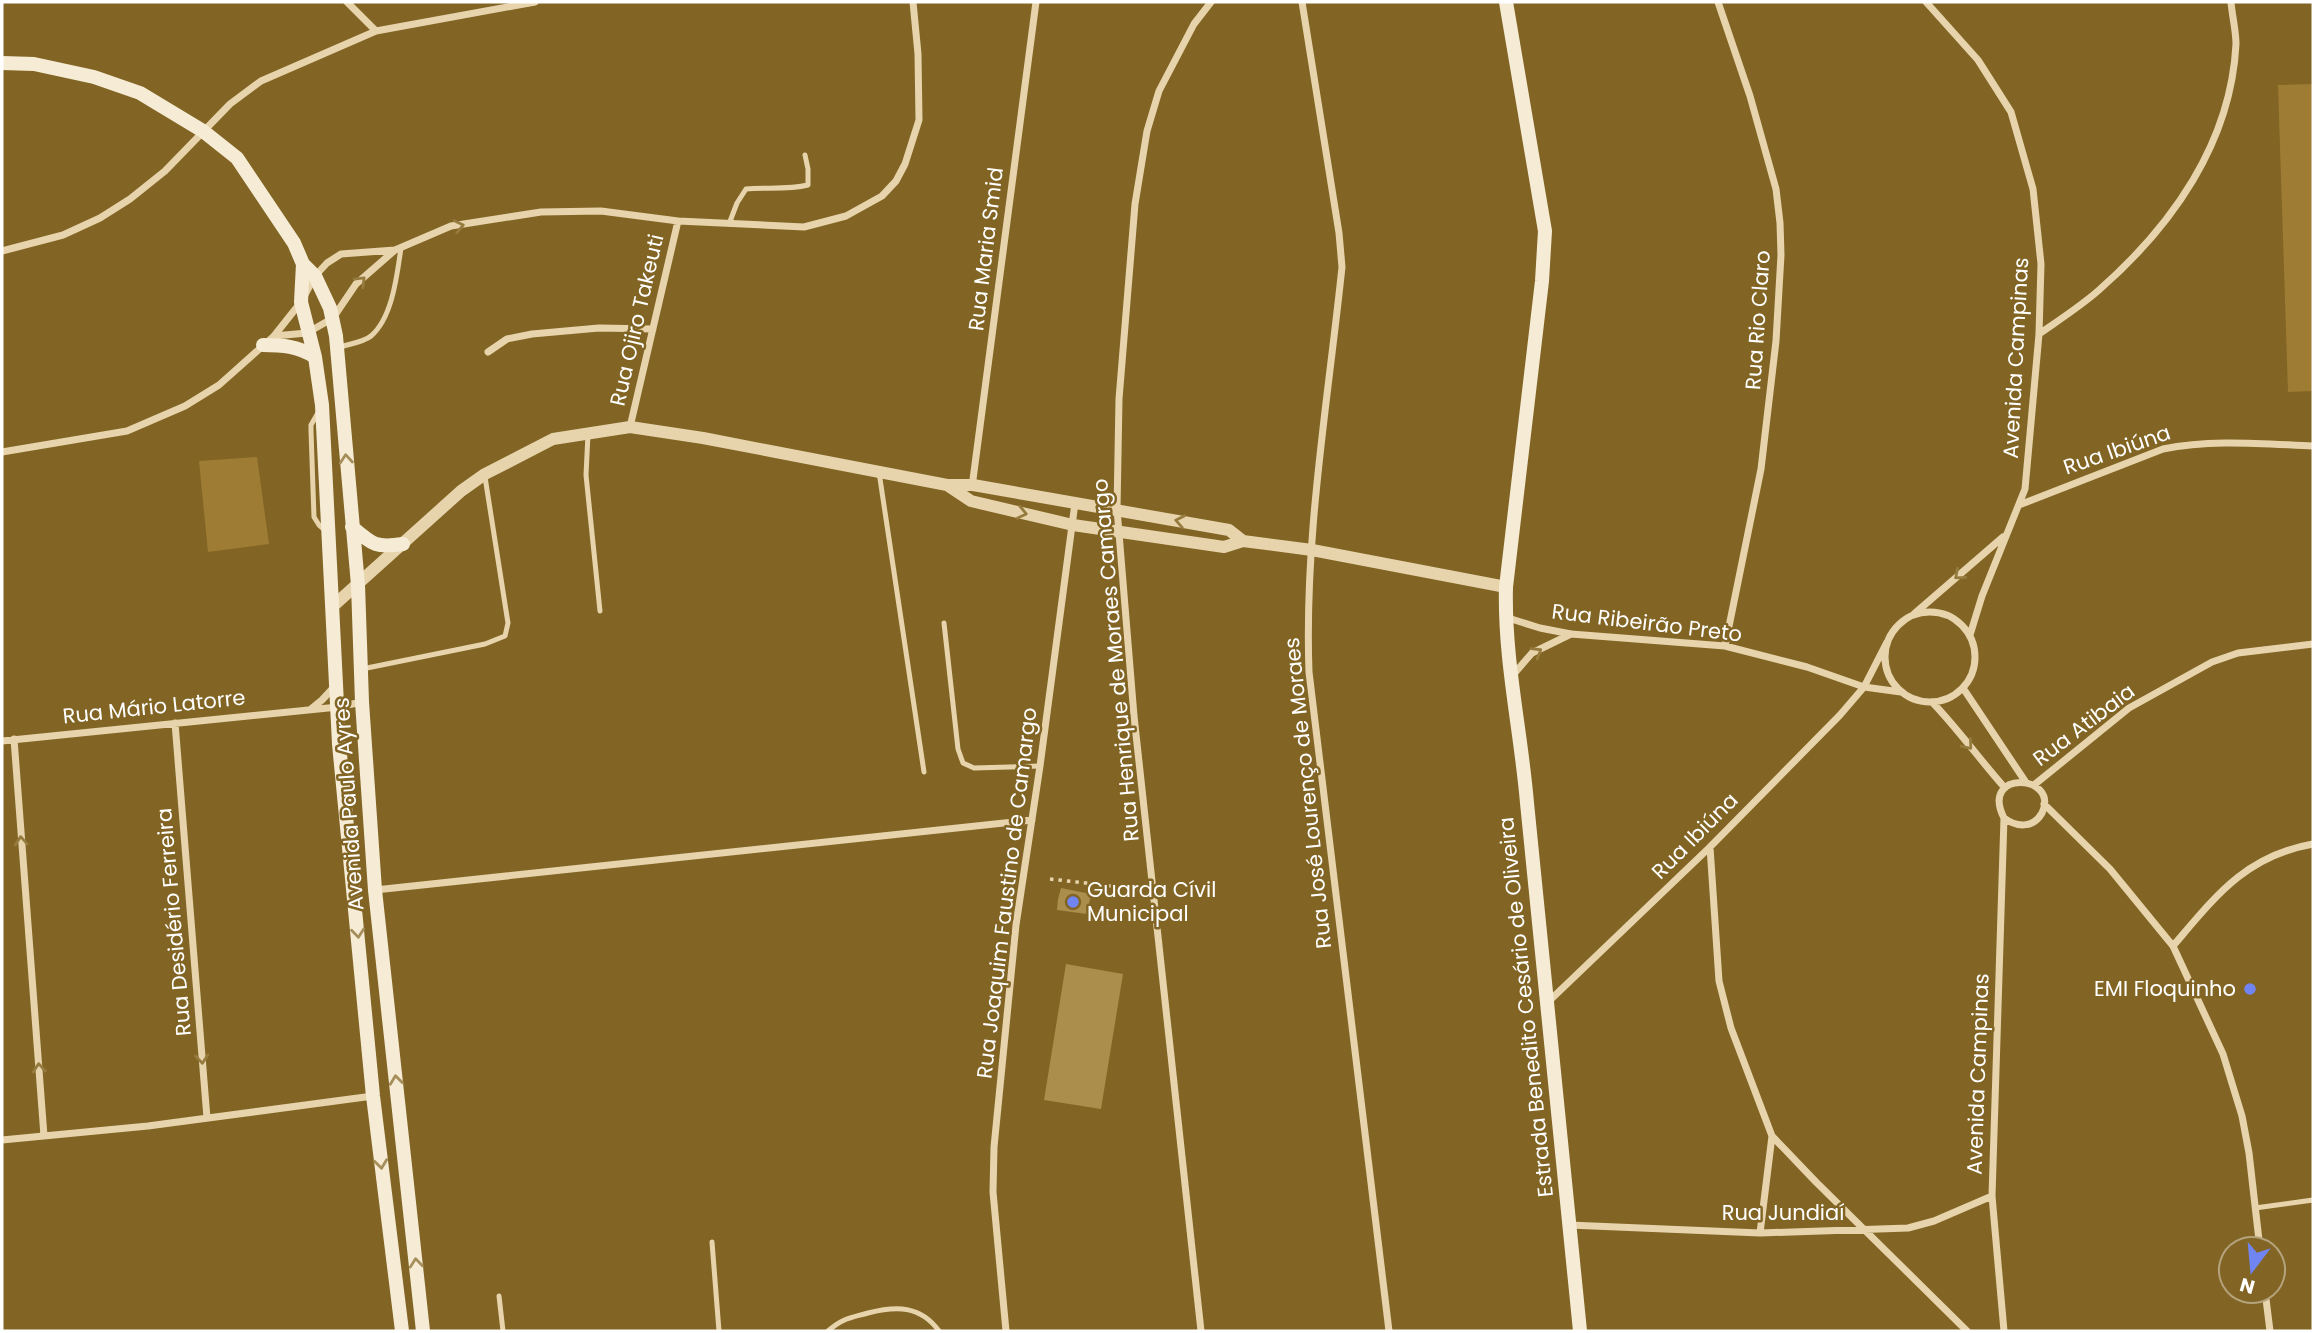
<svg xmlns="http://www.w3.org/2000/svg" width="2315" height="1333" font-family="Poppins,sans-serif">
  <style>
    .green { fill: #9e7c34 }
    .building { fill: #ab8d4c }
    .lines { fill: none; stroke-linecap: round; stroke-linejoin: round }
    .path { stroke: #e7d4ac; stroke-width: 3.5; stroke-dasharray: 3.5 5; stroke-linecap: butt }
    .service { stroke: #e7d4ac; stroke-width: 5 }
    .minor { stroke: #e7d4ac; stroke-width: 7 }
    .tertiary { stroke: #e7d4ac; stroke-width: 12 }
    .secondary { stroke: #f6ecd6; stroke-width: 14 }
    .oneway { stroke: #967b3f }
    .oneway2 { stroke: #a58e59 }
    .poi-dot { fill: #7085f2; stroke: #826524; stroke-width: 2.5 }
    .labels { text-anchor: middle; stroke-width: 5; stroke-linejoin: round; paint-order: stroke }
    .street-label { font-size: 21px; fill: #fff; stroke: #826524 }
    .poi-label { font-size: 21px; fill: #fff; stroke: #826524; text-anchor: start }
  </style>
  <rect width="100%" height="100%" fill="#826524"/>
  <path class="green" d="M2313,84V391L2288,392L2278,85Z
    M257,457L269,544L208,552L199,461Z"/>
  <path class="building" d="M1061,888L1091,894L1087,914L1057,910L1058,899Z
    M1066,964L1123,974L1101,1109L1044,1100Z"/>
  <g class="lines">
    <path class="path" d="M1050,879L1138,889"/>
    <path class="service" d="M729,224L737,203L746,189C766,187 788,190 808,185V169L805,155
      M340,347C349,344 364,342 371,336C393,317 397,274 401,248
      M319,411L311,425V431L314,517L319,525L326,531
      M588,434L586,475L600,611
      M879,472L924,772
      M944,623L958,749L963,763L974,768L1040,766
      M362,669L485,644L505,636L508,623L485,477
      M2255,1208L2313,1200
      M712,1242L719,1331
      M499,1296L503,1331
      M828,1331C843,1318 850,1318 868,1313C896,1306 920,1305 939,1331"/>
    <path class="minor" d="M347,2L376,31
      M1302,2L1339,233L1342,267C1328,401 1304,537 1309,672L1389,1331
      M1718,2L1750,96L1776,189L1780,223L1781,255L1776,341L1761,469L1725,646
      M1926,2L1978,60L2011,112L2033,189L2041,264L2039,334L2025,489L1982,596L1970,635
      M2,251L63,235L100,218L130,199L165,171L230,104L261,81L376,31L535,2
      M2039,334C2059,320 2081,306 2099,290C2172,226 2231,143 2236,44C2236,31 2232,15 2231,2
      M274,336L307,333L333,318L356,284L395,250
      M488,352L507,339L532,334L599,328L653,329
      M630,427L678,221
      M2,452L127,431L185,406L219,385L274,336L301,302L315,276L327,263L341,254L395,250L451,226L541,212L601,211L678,221L804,227L846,216L882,196L896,181L905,164L919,120L918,54L913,2
      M972,487L1036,2
      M2019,505L2163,449C2212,439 2263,444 2313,446
      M1885 657a45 45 0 1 1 90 0a45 45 0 1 1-90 0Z
      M1914,614L2003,537
      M1505,617L1540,628L1571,634L1725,646L1807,667L1864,687L1901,692
      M1513,675L1532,653L1571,634
      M1963,688L2025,781
      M1932,702C1958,729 1980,760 2005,788
      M311,709L322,700L335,686
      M175,723L207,1118
      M14,739L44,1136
      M2,741L338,707L362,702
      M2034,785L2129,708L2212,662L2238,653L2313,644
      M2044,804L2110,869L2173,946L2223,1054L2242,1116L2249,1153L2260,1249
      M2004,818C2016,827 2033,829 2042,813C2060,774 1979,769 2004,818L1992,1196L2004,1331
      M1710,847L1719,981L1731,1028L1772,1136L1816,1182L1967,1331
      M375,890L1032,820
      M2173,946C2215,897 2245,856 2313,844
      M1546,1004L1710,847L1840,715L1864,687L1887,642
      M2,1140L148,1126L373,1096
      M1569,1225L1760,1233L1908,1228L1934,1221L1992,1196
      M1760,1233L1772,1136
      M2265,1291L2270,1331
      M1006,1331L993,1192L994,1147L1016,925L1040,766L1075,503
      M1201,1331L1134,716L1117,509L1119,399L1135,204L1147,131L1159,91L1194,24L1211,2"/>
    <path class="tertiary" d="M947,485L971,501L1073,525L1224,547L1243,541L1312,550L1506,587
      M332,607L461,491L485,474L553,439L630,427L703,438L947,485H973L1229,530L1243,541"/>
    <path class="secondary" d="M1506,2L1545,231L1542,281L1506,587C1504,659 1521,731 1527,803C1543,979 1561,1155 1580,1331
      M2,63L34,64L94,77L140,93L203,131L237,158L294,243L303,264L315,276L330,308L336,336L358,585L362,702L375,890L423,1331
      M303,264L301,302L315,357L322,405L339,744L373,1096L402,1331
      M263,345C282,345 298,346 315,357
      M352,527C373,545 376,548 403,544"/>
  </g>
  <defs><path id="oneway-chevron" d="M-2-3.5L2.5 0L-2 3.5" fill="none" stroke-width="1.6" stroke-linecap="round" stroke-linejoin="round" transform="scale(1.75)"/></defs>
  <g class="oneway">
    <use href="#oneway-chevron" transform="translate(459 226) rotate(-12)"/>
    <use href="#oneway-chevron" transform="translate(361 281) rotate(-45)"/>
    <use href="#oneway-chevron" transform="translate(1022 513) rotate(13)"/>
    <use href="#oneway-chevron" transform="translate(1180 521) rotate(-169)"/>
    <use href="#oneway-chevron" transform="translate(1959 575) rotate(139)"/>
    <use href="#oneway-chevron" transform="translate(1537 652) rotate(-31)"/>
    <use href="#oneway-chevron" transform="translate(1968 745) rotate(50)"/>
    <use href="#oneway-chevron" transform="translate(21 841) rotate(-94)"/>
    <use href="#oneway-chevron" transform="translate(202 1059) rotate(85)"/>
    <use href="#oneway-chevron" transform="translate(39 1068) rotate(-94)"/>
  </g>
  <g class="oneway2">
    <use href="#oneway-chevron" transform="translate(346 459) rotate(-95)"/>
    <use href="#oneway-chevron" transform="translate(358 933) rotate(84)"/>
    <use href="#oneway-chevron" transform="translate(396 1080) rotate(-97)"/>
    <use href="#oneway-chevron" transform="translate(381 1164) rotate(83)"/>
    <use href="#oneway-chevron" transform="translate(416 1263) rotate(-96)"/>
  </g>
  <g class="poi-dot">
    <circle cx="1073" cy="902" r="7"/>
    <circle cx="2250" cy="989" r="7"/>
  </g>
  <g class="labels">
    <g class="street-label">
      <text transform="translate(986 249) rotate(-83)" y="7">Rua Maria Smid</text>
      <text transform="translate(637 320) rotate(-77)" y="7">Rua Ojiro Takeuti</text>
      <text transform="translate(1758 320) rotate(-86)" y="7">Rua Rio Claro</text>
      <text transform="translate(2016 358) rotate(-87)" y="7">Avenida Campinas</text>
      <text transform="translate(2117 450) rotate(-19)" y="7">Rua Ibiúna</text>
      <text transform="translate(1647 623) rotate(7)" y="7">Rua Ribeirão Preto</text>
      <text transform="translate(1116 660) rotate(-95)" y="7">Rua Henrique de Moraes Camargo</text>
      <text transform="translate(154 707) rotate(-6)" y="7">Rua Mário Latorre</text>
      <text transform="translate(2084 725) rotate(-37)" y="7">Rua Atibaia</text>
      <text transform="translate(1308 793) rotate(-96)" y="7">Rua José Lourenço de Moraes</text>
      <text transform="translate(349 804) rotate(-94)" y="7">Avenida Paulo Ayres</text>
      <text transform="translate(1695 836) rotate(-45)" y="7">Rua Ibiúna</text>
      <text transform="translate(1007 893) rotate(-83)" y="7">Rua Joaquim Faustino de Camargo</text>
      <text transform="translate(174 922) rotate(-95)" y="7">Rua Desidério Ferreira</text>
      <text transform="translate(1526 1007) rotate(-96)" y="7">Estrada Benedito Cesário de Oliveira</text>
      <text transform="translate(1978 1074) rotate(-88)" y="7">Avenida Campinas</text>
      <text x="1783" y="1220">Rua Jundiaí</text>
    </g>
    <g class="poi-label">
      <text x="1087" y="897">Guarda Cívil<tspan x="1087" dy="24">Municipal</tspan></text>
      <text x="2236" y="996" text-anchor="end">EMI Floquinho</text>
    </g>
  </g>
  <rect width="2315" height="1333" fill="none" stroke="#ffffff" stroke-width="7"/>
  <g transform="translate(2252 1270) rotate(196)"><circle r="33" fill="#826524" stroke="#b4a37c" stroke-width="2"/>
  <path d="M0-5L12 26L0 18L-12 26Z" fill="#7085f2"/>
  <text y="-10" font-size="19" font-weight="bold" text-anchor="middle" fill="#ffffff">N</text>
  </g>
</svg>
